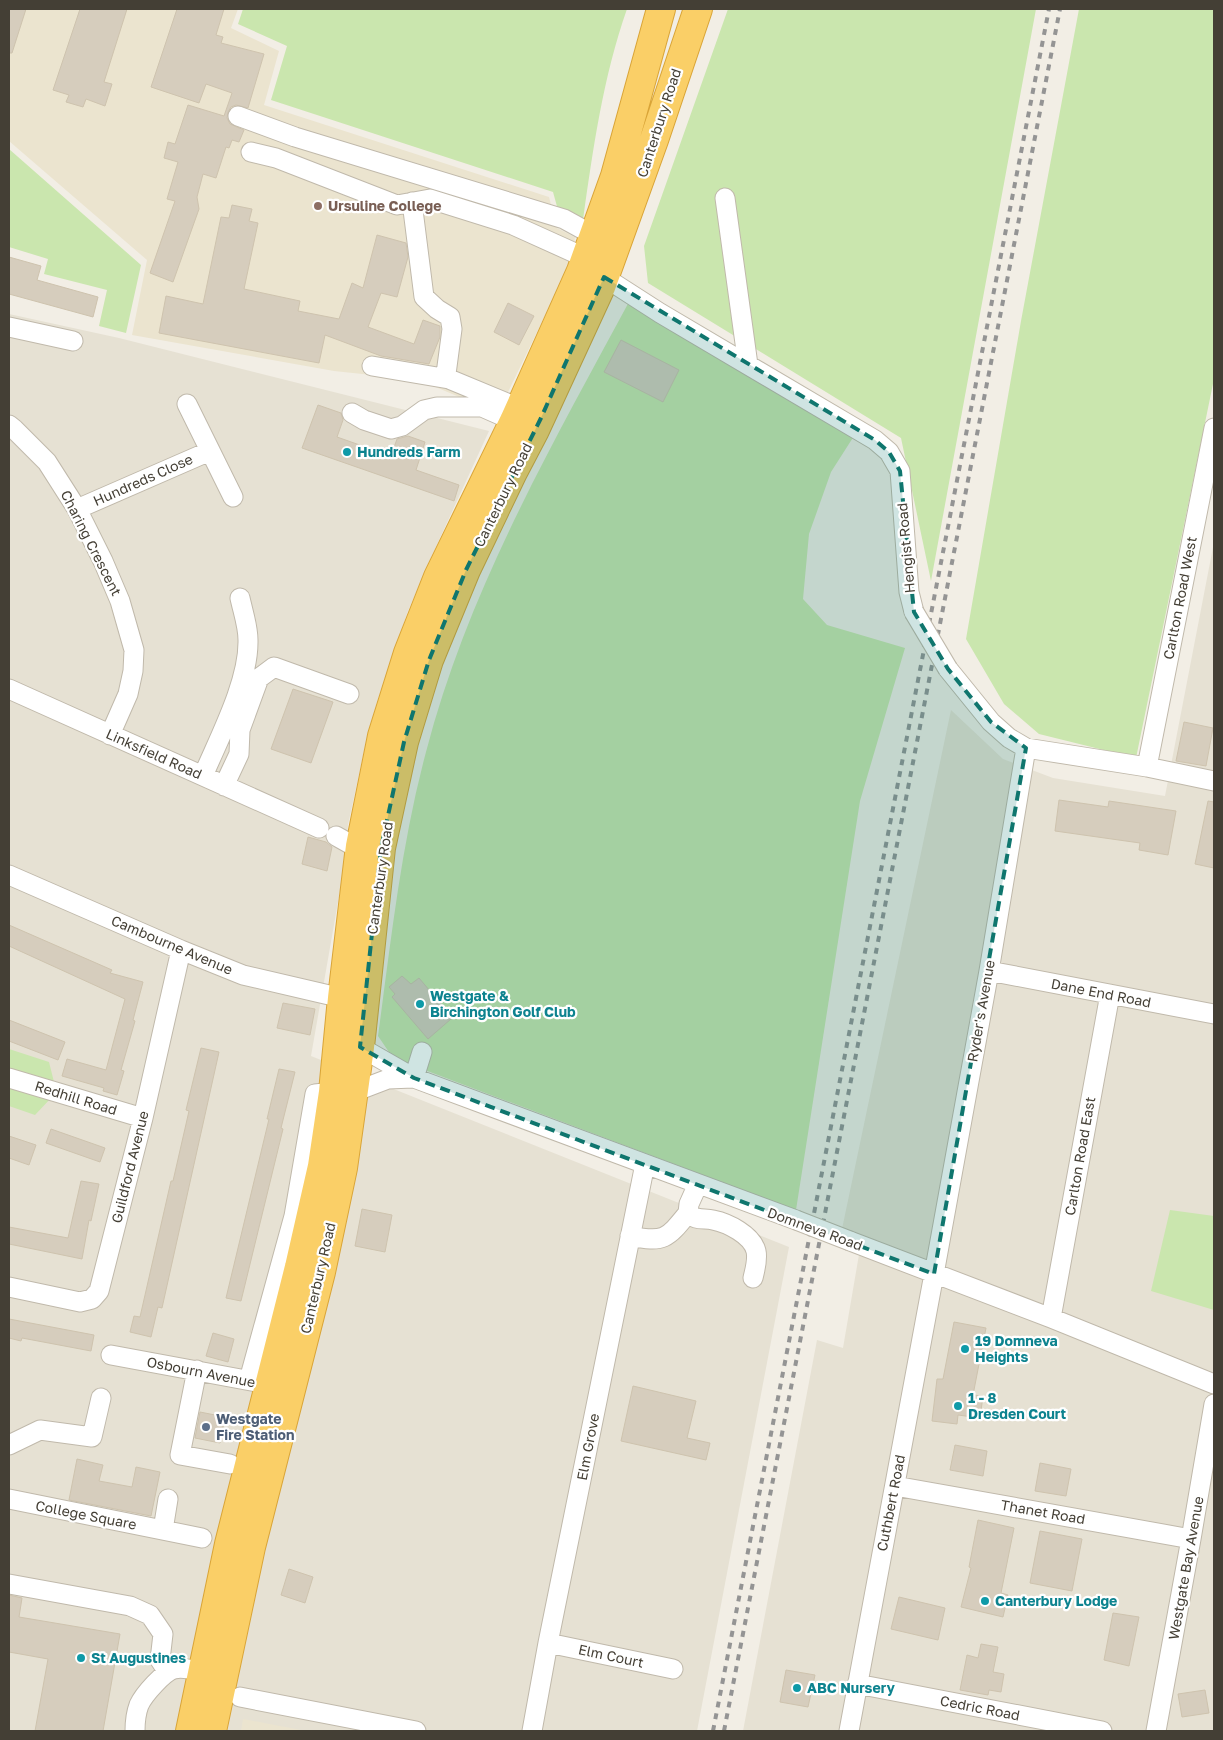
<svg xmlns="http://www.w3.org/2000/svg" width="1223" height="1740" font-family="'Golos Text',sans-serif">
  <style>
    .residential { fill: #e6e1d3 }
    .education { fill: #ebe4cf }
    .green { fill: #cae6ae }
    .building { fill: #d6cdbd; stroke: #cec3ae }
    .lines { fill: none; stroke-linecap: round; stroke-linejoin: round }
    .minor-casing { stroke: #c0b9ab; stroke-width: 21 }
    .highway-casing { stroke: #d9a437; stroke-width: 30 }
    .minor { stroke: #fff; stroke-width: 19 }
    .highway { stroke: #facf67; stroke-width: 28 }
    .rail { stroke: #949494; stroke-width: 4; stroke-dasharray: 6 6; stroke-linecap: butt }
    .minor-bridge-casing { stroke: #c0b9ab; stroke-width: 21; stroke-linecap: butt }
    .minor-bridge { stroke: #fff; stroke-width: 19 }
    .marked { fill: #0f766e; fill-opacity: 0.2; stroke: #0f766e; stroke-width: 4; stroke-dasharray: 10 6; stroke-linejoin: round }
    .education-dot { fill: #8d6e63; stroke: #fff; stroke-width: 2 }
    .culture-dot { fill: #0f9aa8; stroke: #fff; stroke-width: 2 }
    .service-dot { fill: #5c6f8a; stroke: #fff; stroke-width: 2 }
    .labels { text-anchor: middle; stroke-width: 4.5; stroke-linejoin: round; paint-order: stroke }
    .street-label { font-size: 14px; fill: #443f35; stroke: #fff }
    .education-label { font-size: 14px; font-weight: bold; fill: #785e54; stroke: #fff; text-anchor: start }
    .culture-label { font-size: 14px; font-weight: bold; fill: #0d838f; stroke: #fff; text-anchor: start }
    .service-label { font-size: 14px; font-weight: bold; fill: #4e5e75; stroke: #fff; text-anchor: start }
  </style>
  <rect width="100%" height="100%" fill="#f2eee5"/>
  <path class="residential" d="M9,314L119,338L489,431L429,562L408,611L377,702L366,742L348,825L345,862L311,1056L789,1247L697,1731H9Z
    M1214,542V1731H743L817,1340L843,1348L862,1237L842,1229L951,710L1003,759L1053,778L1165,796Z"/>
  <path class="education" d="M9,9H238L231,28L279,51L264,105L549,197L557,228L575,237L571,262L494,421L464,399L419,380L334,371L132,335L147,260L9,141Z
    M243,1719L306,1731H241Z"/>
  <path class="green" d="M243,9H627C603,77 593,149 583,220L558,210L553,192L271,100L287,46L238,24Z
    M728,9H1036L931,581L901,438L648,283L644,246Z
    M1079,9H1214V379L1136,758L1039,734L1004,704L966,639L1021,321Z
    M9,149L141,265L126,333L99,326L107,290L44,274L48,259L9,247Z
    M630,300L854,436L831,472L809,534L803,599L827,625L905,648L860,801L796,1210L393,1058L378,1036C391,941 401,845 426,752C468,590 552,445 630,300Z
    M9,1049L49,1062L55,1086L9,1072Z
    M9,1084L52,1097L35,1115L9,1106Z
    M1170,1210L1214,1216V1310L1151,1291Z"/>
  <path class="building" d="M9,9H26L12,53H9Z
    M80,9H127L104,82L112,84L105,106L86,99L83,107L66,102L69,95L53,90Z
    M177,9H224L216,35L223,37L221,43L264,54L248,108L236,105L231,107L228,112L227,118L230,124L244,130L239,142L232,140L229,148L226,147L216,178L203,174L197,197L199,209L173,282L150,273L175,201L167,199L178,162L164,158L168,142L175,144L188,105L224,116L232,93L206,84L199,103L151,87Z
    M232,205L252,209L249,221L258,223L244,289L300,301L298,311L339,319L352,283L363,288L377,235L406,243L408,257L397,297L381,293L368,327L414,344L423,320L440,326V337L429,364L381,356L325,335L319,363L159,333L166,296L203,304L221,217L229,218Z
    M9,257L41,266L37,280L98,297L93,317L9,294Z
    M508,303L534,316L519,345L494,332Z
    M621,340L679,370L663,402L604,372Z
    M318,405L341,413L343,420L337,437L391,456L397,439L408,436L425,442L416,470L459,485L454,501L302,448Z
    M293,689L333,702L311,763L271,749Z
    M1184,722L1213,728L1206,766L1176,761Z
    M1059,800L1108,807L1109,801L1176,811L1168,855L1139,850L1140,843L1055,831Z
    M1208,801L1214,802V868L1195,864Z
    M308,837L326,842L332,847L327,871L302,864Z
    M9,925L112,970L110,973L143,982L133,1020L135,1021L121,1070L124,1071L117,1095L103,1091L104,1088L62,1076L67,1059L106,1070L125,999L9,946Z
    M402,976L411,984L419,978L447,1011L445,1012L451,1019L428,1039L392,997L395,994L389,987Z
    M283,1003L315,1009L310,1035L277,1028Z
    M9,1020L65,1042L58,1060L9,1041Z
    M201,1048L219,1052L162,1308L158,1307L151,1337L130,1332L134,1316L140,1317L171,1181H173L189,1111L186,1110Z
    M279,1069L295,1072L281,1128L283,1129L241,1301L226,1298L269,1119H267Z
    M51,1129L105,1148L100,1162L46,1143Z
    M9,1136L36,1145L29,1165L9,1158Z
    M81,1181L99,1184L91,1221L89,1220L82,1259L9,1244V1227L68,1238Z
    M362,1209L392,1215L385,1252L355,1246Z
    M9,1319L94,1335L91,1351L22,1338L21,1341L9,1338Z
    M954,1322L986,1328L973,1395L983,1396L980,1418L958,1415L957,1424L932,1421L937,1379H943Z
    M213,1333L234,1339L228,1362L206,1356Z
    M633,1386L696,1401L687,1438L710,1443L706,1460L621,1441Z
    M200,1412L225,1417L220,1443L195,1438Z
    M955,1445L987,1451L983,1476L950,1470Z
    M77,1459L103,1465L99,1481L132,1487L136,1467L160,1472L151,1516L69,1500Z
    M1040,1463L1071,1469L1066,1496L1035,1491Z
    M978,1520L1014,1528L1001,1593L1008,1595L1003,1617L961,1607L971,1568L969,1567Z
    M1040,1531L1082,1539L1072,1591L1030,1583Z
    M289,1569L313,1577L305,1603L281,1595Z
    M9,1595L22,1598L19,1617L120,1634L103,1731H35L48,1659L9,1652Z
    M899,1597L945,1608L938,1640L891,1629Z
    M1113,1613L1139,1617L1129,1666L1104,1660Z
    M981,1644L998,1647L993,1672L1004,1674L1001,1692L989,1690L988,1695L960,1690L967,1655L978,1658Z
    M786,1670L815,1675L808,1707L780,1702Z
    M1205,1690L1209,1713L1182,1717L1178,1694Z"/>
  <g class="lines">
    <defs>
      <path id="minor" d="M238,116L295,137L564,219L595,236
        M251,152L276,158L397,205L430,199L513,225L586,258
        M725,198L748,365
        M412,202L424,297L437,309L450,317L452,329L446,374L449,379
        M604,277L660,313L875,440L889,452L900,471L909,592L914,612
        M9,327L73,341
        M372,366L449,379L531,413
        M187,404L233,497
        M352,413L364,420L391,429L402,426L424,410L437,407H482L525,426
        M9,425L14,429L47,462L77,509L103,561L120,601L134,650L133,671L128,694L110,735
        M77,509L210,451
        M948,669L991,722L1009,738L1026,748L1147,767L1214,781
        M9,689L319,828
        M1147,767L1214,428
        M203,776C219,738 249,682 248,640C248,626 243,612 240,598
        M224,786L239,754L240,730L259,678L274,667L349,694
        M336,836L352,845L360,846
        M9,875L181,950L243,975L342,998
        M989,971L1214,1014
        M360,1047L414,1078L796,1220
        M9,1078L143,1118
        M414,1078L422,1052
        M354,1092L388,1079L413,1078
        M698,1184L689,1204L688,1213C695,1221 704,1218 713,1220C728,1223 752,1235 756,1251C758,1260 755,1269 753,1278
        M630,1236C664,1243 667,1239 688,1213
        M850,1241L1051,1318L1214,1384
        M9,1287L80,1302L92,1299L99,1291L143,1118L181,950
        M1051,1318L1110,994
        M111,1355L262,1383
        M197,1370L180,1455L230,1464
        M249,1380L294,1216L315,1094L333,1092
        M9,1445L40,1430L92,1437L101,1398
        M895,1486L1191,1539
        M9,1499L202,1538
        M163,1530L168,1499
        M9,1584L130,1606L150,1615L163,1634L160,1660L168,1672
        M548,1643L673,1669
        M857,1684L1102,1731
        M240,1697L416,1731
        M135,1731C135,1722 136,1713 139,1705C144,1694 164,1672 174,1669C182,1667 194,1670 201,1672
        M532,1731L548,1643L645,1164
        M849,1731L934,1274L989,971L1026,748
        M1156,1731L1191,1539L1214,1404"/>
      <path id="highway" d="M190,1731L229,1544L299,1267L322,1166L333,1092L342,998L360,846L382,736L408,653L438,577L514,421L581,271L615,176L661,9
        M212,1731L251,1547L321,1272L343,1168L360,1047L381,848L404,742L429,660L466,570L513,472L535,430L601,287L654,140L698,9"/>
    </defs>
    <use href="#minor" class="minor-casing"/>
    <use href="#highway" class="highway-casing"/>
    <use href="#minor" class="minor"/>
    <use href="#highway" class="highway"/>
    <path class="rail" d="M713,1731L1049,9
      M724,1731L1060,9"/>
    <defs>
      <path id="minor-bridge" d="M914,612L948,669
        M796,1220L850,1241"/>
    </defs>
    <use href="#minor-bridge" class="minor-bridge-casing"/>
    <use href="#minor-bridge" class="minor-bridge"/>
  </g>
  <path class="marked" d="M604,277L875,440L889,452L900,471L914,612L948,669L991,722L1026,748L934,1274L414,1078L360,1047L381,848L404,742L429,660L466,570L541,418Z"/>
  <circle class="education-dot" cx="318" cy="206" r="5"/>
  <g class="culture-dot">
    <circle cx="347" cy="452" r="5"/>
    <circle cx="420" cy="1004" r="5"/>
    <circle cx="965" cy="1349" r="5"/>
    <circle cx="958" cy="1406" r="5"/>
    <circle cx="985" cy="1601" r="5"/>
    <circle cx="81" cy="1658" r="5"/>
    <circle cx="797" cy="1688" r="5"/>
  </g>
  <circle class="service-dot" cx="206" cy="1427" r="5"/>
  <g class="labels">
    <g class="street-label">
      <text transform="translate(659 123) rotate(-72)" y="5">Canterbury Road</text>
      <text transform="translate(143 480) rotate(-24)" y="5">Hundreds Close</text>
      <text transform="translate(503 495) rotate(-64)" y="5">Canterbury Road</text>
      <text transform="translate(91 543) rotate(63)" y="5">Charing Crescent</text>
      <text transform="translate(906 548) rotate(-95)" y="5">Hengist Road</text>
      <text transform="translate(1180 598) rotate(-79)" y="5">Carlton Road West</text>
      <text transform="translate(154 754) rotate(24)" y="5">Linksfield Road</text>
      <text transform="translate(380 878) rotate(-82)" y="5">Canterbury Road</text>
      <text transform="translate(172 945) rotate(23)" y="5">Cambourne Avenue</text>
      <text transform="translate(1101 993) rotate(11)" y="5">Dane End Road</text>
      <text transform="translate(981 1011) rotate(-80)" y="5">Ryder's Avenue</text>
      <text transform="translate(76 1098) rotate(17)" y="5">Redhill Road</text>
      <text transform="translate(1080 1156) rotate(-80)" y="5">Carlton Road East</text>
      <text transform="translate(130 1167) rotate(-76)" y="5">Guildford Avenue</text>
      <text transform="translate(815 1229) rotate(20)" y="5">Domneva Road</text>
      <text transform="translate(318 1278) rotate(-77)" y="5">Canterbury Road</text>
      <text transform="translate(201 1372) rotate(11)" y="5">Osbourn Avenue</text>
      <text transform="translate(588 1447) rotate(-79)" y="5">Elm Grove</text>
      <text transform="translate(891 1503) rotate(-79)" y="5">Cuthbert Road</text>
      <text transform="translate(1043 1512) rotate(10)" y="5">Thanet Road</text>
      <text transform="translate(86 1515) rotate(11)" y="5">College Square</text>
      <text transform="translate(1186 1568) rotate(-80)" y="5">Westgate Bay Avenue</text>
      <text transform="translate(611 1656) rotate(12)" y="5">Elm Court</text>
      <text transform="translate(980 1708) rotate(11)" y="5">Cedric Road</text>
    </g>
    <g class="education-label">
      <text x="328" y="211">Ursuline College</text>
    </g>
    <g class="culture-label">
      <text x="357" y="457">Hundreds Farm</text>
      <text x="430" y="1001">Westgate &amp;<tspan x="430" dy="16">Birchington Golf Club</tspan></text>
      <text x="975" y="1346">19 Domneva<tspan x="975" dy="16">Heights</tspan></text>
      <text x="968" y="1403">1 - 8<tspan x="968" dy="16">Dresden Court</tspan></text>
      <text x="995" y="1606">Canterbury Lodge</text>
      <text x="91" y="1663">St Augustines</text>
      <text x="807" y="1693">ABC Nursery</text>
    </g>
    <g class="service-label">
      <text x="216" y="1424">Westgate<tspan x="216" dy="16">Fire Station</tspan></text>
    </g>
  </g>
  <rect width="1223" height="1740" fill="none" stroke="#443f35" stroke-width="20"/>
</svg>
